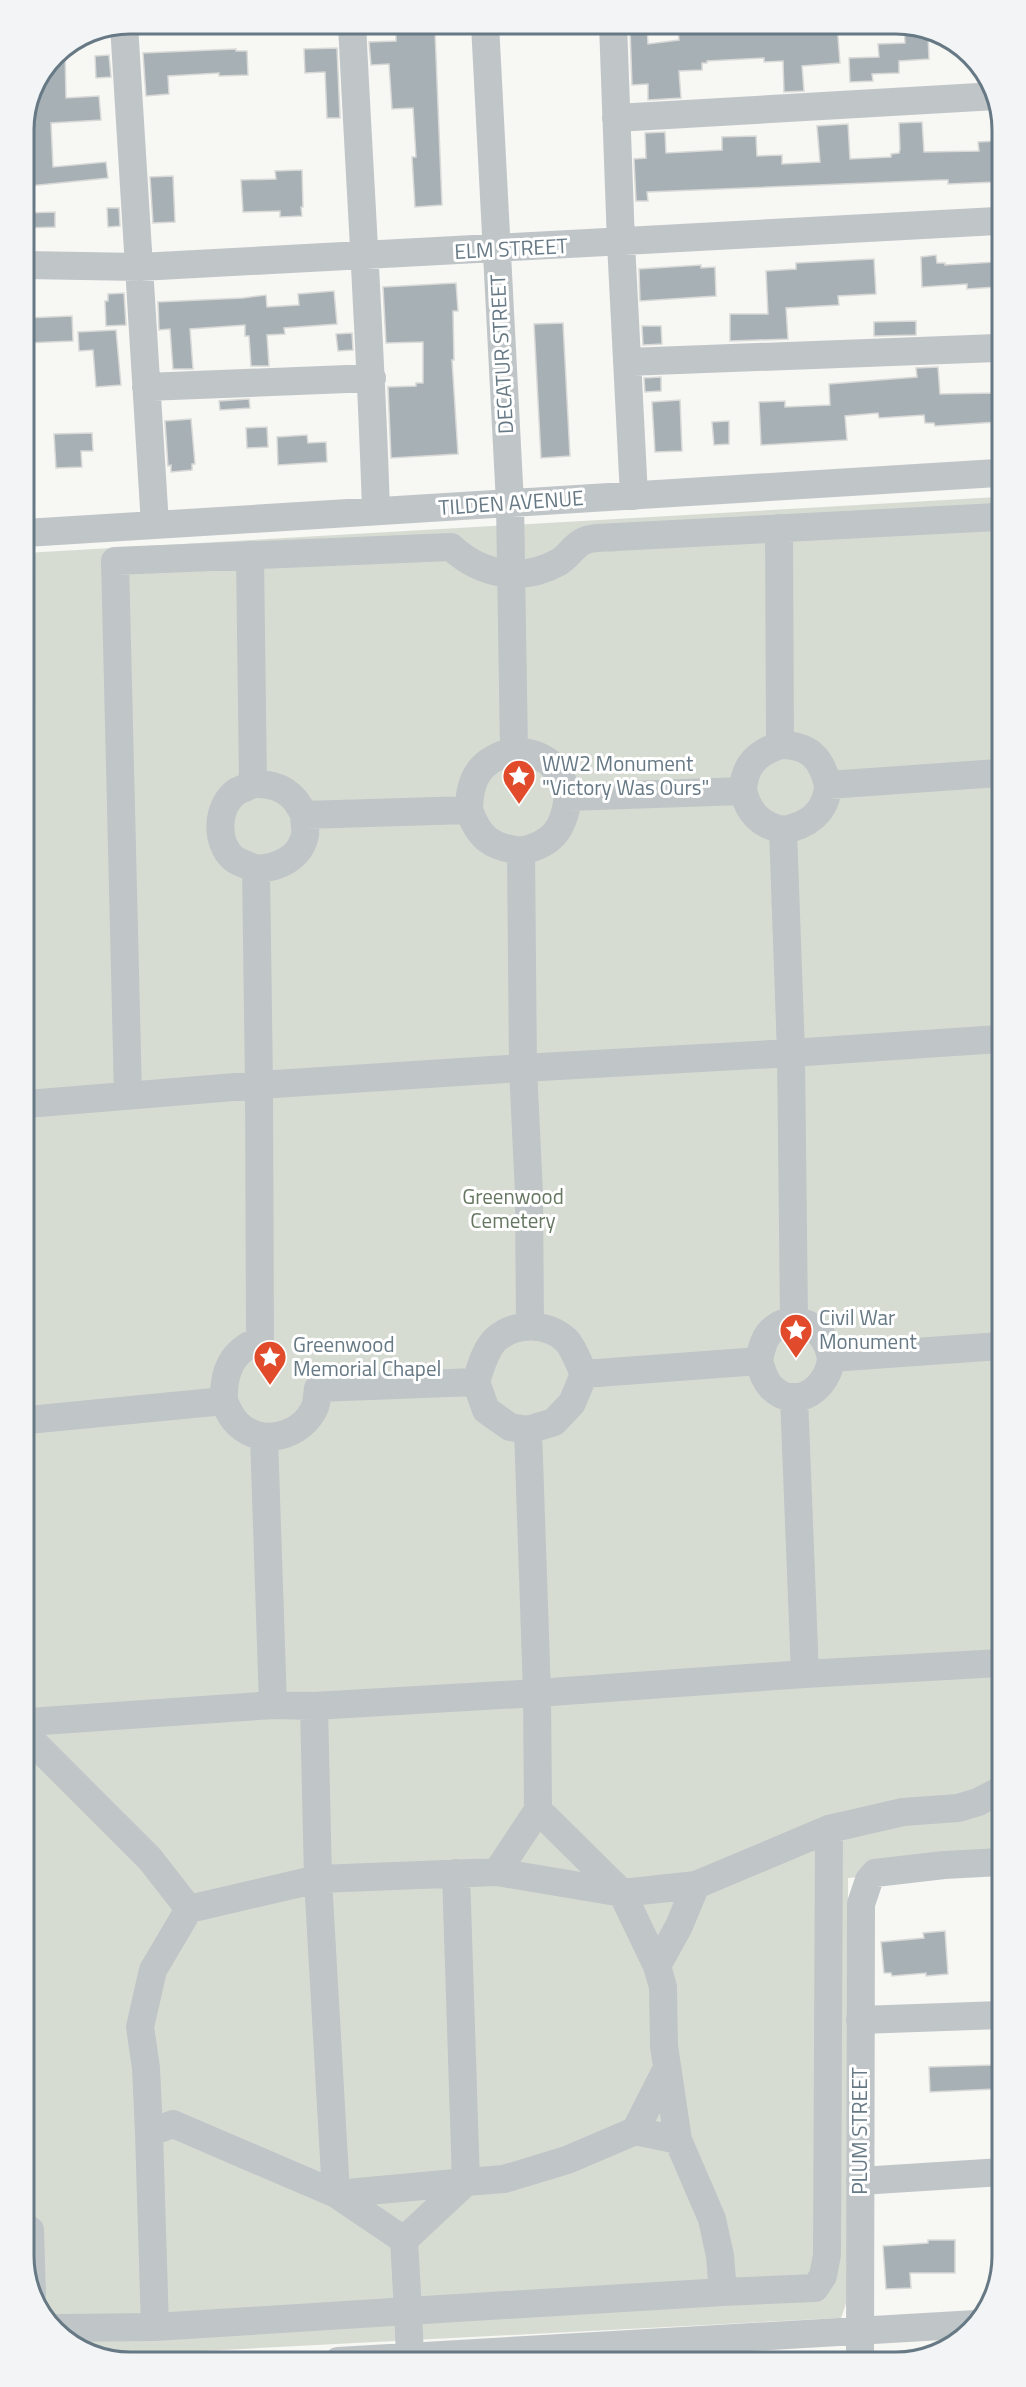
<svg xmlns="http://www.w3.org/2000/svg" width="1026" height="2387" font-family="'Titillium Web',sans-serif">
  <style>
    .green { fill: #d7dcd3 }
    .building { fill: #a7b0b5; stroke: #d9d9d7; stroke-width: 1.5 }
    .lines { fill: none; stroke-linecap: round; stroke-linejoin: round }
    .minor { stroke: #c0c5c8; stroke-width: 28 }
    .labels { text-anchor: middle; stroke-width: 6; stroke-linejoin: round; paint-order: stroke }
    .street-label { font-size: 21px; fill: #667985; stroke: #fff }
    .poi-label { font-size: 21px; fill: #667985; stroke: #fff; text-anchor: start }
    .park-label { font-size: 21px; fill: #667761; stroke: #fff }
    .rim { fill: none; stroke: #667985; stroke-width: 3 }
  </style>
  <rect width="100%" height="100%" fill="#f7f7f4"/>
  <path class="green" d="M997,497L1001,1865L848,1878V2298L841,2318L105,2356L66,2341L30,2291L25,553Z"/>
  <path class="building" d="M678,24H705V28L837,24L840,63L802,66L804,91L784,92L783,61L764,62V58L707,61V63H702V70L679,71L681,98L648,100V84L632,85L630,29L647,28L648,44L679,40Z
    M904,25L928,34L929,59L899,61V73L872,74L873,81L850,82L849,58L879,57L878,44L905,43Z
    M435,31L442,205L415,207L412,157H416L413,108L392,109L389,64L371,65L369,42L396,41V33Z
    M337,48L340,118H327L325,72L305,73L304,49Z
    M65,49L66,98L99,96L101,120L51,123L53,167L106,162L108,178L29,186L25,121L55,55Z
    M236,49V51H247L248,75L219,76V73L168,76L169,94L146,96L143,53Z
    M109,55L111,77L96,78L95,56Z
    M922,122L924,152L979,151L978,142L996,141V182L948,184V180H940L647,192L648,201H636L634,159L646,158L645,133L665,132L666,153L722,150V137L756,136L757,156L782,155V164L820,162L817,126L848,124L850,159L891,157V154L899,153L900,149L899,123Z
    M302,170L303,207H301L302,216L280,217V211L243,212L241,180L276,179L275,171Z
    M173,176L175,222L153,223L150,177Z
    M107,208H119L120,226L108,227Z
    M55,212V227L24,228V213Z
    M936,255L937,263H945V265L995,262L996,287L967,289V284L922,287L921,257Z
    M874,259L876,294L838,296L839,305L786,308L788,339L730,341V314H768L766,271L796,269V263Z
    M701,265V268L715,267L716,296L640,301L639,269Z
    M456,283L458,311H453L454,360H452L458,454L391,458L388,387L416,386V383H423V342L386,343L383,287Z
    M334,291L337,324L284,328L285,334L267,335L269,366H251L249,336H245V325L190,329L193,369H173L170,329L159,330L158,302L243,298L266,295L267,307L299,305L298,294Z
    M124,293L126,325L106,326L105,301H108V294Z
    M72,316L73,341L27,343L26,318Z
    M916,321V335L874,336V322Z
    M563,323L570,456L541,458L534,324Z
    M642,326H661L662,344L643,345Z
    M116,330L121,385L96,387L93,350L79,351L78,332Z
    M352,333L353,350L338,351L336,334Z
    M938,367L940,394L997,393V422L935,426L934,423H925L924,415L879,418L878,413L845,416L847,440L761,445L759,402L785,401V407L830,405L829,384L917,377L916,368Z
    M661,377V391L645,392L644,378Z
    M249,399L250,408L220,410L219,401Z
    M680,400L682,451L655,452L652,402Z
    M191,419L195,464H192V470L171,472V465L168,466L165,421Z
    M729,421V444L714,445L712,422Z
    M267,427L268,447L247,448L246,428Z
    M92,433L93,451H81L82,467L56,468L54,434Z
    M307,435L308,443L326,442L327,462L278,465L277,437Z
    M945,1931L948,1974L926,1976V1973L892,1976L891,1973H884L881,1942L924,1938L923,1933Z
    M994,2065L995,2089L930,2092L929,2067Z
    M928,2240H955V2273H910L911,2288L886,2289L883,2246L928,2243Z"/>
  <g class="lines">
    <path class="minor" d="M352,24C360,187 371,349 376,511
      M613,24L621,243L634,496
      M124,25L155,525
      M616,118L996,96
      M25,265L140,267L997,221
      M627,362L997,348
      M146,387L372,378
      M25,533L997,473
      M250,555L253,784C248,787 241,789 236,792C216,807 215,843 234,859C240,863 249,866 256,869
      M780,745C809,745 821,757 828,785L998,773
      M514,751C546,753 560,766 568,797L743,791C744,765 757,753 780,745L779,528
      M253,784C278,783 294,792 304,815L469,810C469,776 482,759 514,751L510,503L485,24
      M743,791C749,813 760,825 783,830L791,1053L999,1039
      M568,797C564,829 553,844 521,851L523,1068L791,1053L794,1320C769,1325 763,1338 759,1361L584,1374
      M469,810C479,838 491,847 521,851
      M304,815C304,821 306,829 305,835C300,859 277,868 256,869L259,1085L523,1068L529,1194L530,1326
      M783,830C807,826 827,812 828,785
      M128,1095L115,561L451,547C481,575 522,583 559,562C568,557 574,545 584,541C592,537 607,538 616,537L997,517
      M27,1104L259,1085L260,1340C231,1351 223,1372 224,1401L28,1420
      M794,1320C815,1323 827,1338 831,1358L1000,1346
      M759,1361C762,1370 764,1380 771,1387C796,1413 829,1387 831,1358
      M794,1397L805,1674L1000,1663
      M224,1401C228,1410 231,1418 239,1425C263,1447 302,1436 315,1407C317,1402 317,1394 318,1388L476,1382L486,1410L510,1427L528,1430L554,1422L572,1403L584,1374C579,1364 574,1349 567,1341C548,1322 515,1322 495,1340C485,1350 480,1369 476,1382
      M264,1437L273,1705L314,1706L537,1693L528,1430
      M805,1674L537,1693L538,1810L622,1893L696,1885L829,1829L903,1812L958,1808L978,1802L1001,1790
      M28,1722L273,1705
      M28,1737L150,1859L189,1909L153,1970L140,2027L146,2068L149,2133L155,2327L56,2328
      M538,1810L497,1872L318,1879L336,2194L466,2182L404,2240L408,2311L723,2292
      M497,1872L622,1893L657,1966L663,1987L664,2046L678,2140L712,2219L720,2256L723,2292L815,2288L823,2276L827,2255L829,1829
      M456,1873L466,2182L504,2179L567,2160L635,2131L678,2140
      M189,1909L318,1879L314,1706
      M657,1966L679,1926L696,1885
      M860,2020L1001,2015
      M635,2131L666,2070
      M149,2133L173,2124L336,2194L404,2240
      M860,2181L1002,2172
      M30,2230L32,2294
      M155,2327L408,2311L410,2357
      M860,2358L861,1904L869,1880L875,1873L944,1865L1001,1862
      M338,2361L976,2324"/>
  </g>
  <defs>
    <symbol id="sight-pin" viewBox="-11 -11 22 30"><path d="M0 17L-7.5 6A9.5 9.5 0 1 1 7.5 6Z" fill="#e14b2b" stroke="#fff"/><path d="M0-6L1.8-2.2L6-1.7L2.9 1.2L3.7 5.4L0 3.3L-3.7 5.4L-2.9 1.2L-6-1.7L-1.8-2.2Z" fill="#fff"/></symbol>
  </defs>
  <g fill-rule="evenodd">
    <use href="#sight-pin" x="500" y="757" width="38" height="52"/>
    <use href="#sight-pin" x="777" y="1311" width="38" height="52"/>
    <use href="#sight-pin" x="251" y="1338" width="38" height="52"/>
  </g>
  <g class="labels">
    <g class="street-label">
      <text transform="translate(511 249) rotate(-3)" y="7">ELM STREET</text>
      <text transform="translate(502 354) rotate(-93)" y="7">DECATUR STREET</text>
      <text transform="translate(511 503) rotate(-4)" y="7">TILDEN AVENUE</text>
      <text transform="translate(860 2131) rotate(-90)" y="7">PLUM STREET</text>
    </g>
    <g class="poi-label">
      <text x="542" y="771">WW2 Monument<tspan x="542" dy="24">"Victory Was Ours"</tspan></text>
      <text x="819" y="1325">Civil War<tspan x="819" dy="24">Monument</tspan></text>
      <text x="293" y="1352">Greenwood<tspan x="293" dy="24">Memorial Chapel</tspan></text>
    </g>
    <g class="park-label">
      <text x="513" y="1204">Greenwood<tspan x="513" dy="24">Cemetery</tspan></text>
    </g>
  </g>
  <path d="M0 0H1026V2387H0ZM130 34H896A96 96 0 0 1 992 130V2256A96 96 0 0 1 896 2352H130A96 96 0 0 1 34 2256V130A96 96 0 0 1 130 34Z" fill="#f3f4f5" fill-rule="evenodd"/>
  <path class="rim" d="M130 34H896A96 96 0 0 1 992 130V2256A96 96 0 0 1 896 2352H130A96 96 0 0 1 34 2256V130A96 96 0 0 1 130 34Z"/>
</svg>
